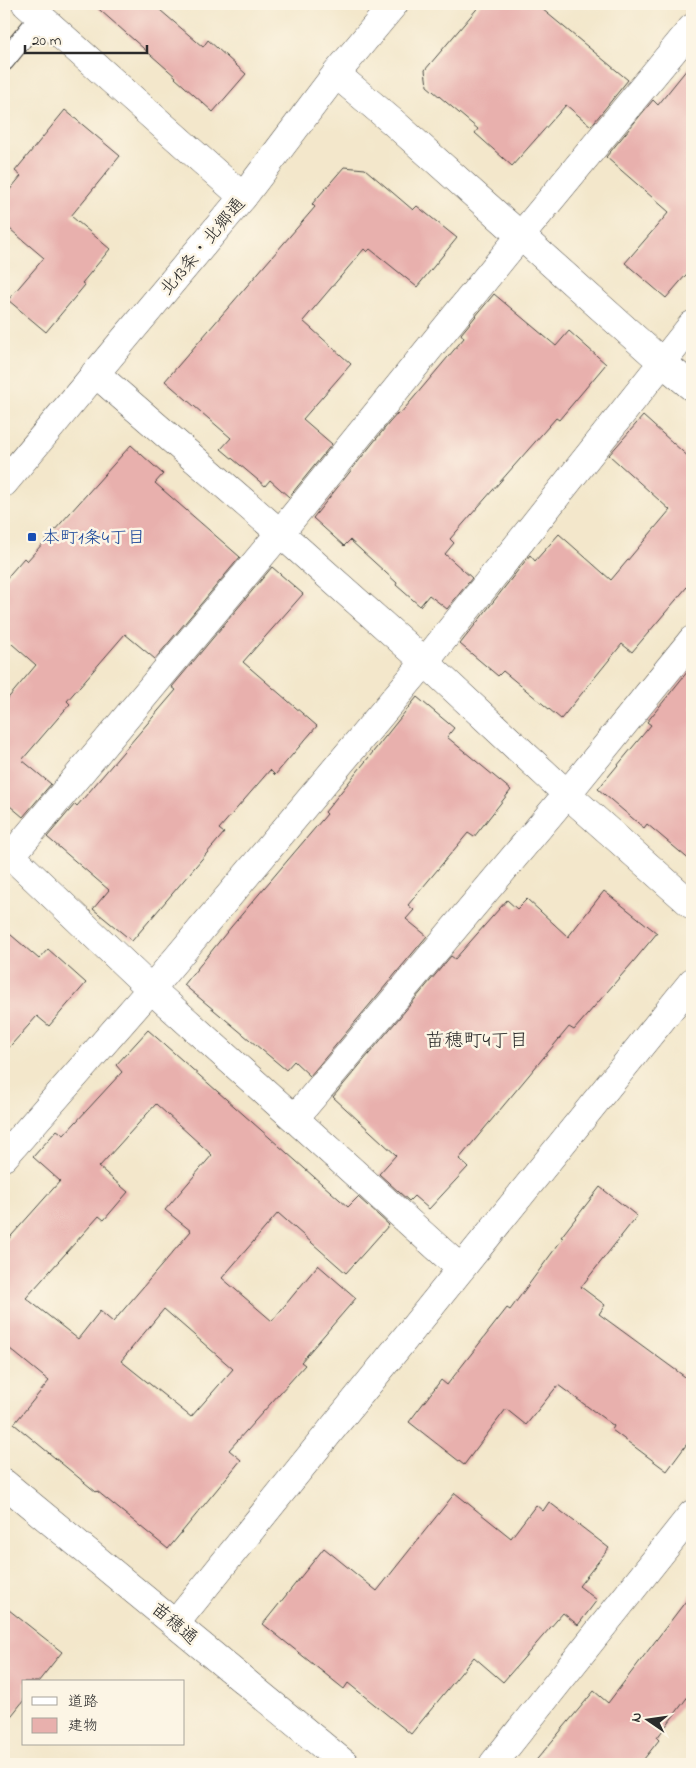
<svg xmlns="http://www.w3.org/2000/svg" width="696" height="1768" font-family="'Indie Flower','Klee One',sans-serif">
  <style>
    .building { fill: #e8b0ad; fill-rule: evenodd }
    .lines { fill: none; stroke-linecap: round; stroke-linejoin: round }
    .service-casing { stroke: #494743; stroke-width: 22 }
    .minor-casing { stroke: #494743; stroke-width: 29 }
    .tertiary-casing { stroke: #494743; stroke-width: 29 }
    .service { stroke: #fff; stroke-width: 20 }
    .minor { stroke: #fff; stroke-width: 28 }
    .tertiary { stroke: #fff; stroke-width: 28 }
    .transit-dot { fill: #1a4fb4; stroke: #fcf5e5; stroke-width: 2 }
    .labels { text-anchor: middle; stroke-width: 5; stroke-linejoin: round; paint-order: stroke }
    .street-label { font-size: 18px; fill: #2b2b2b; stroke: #fcf5e5 }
    .transit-label { font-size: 18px; fill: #164399; stroke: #fcf5e5; text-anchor: start }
    .neighbourhood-label { font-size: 19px; fill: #2b2b2b; stroke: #fcf5e5 }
  </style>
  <rect width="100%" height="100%" fill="#fcf5e5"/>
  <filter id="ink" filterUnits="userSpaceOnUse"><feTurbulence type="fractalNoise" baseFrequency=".02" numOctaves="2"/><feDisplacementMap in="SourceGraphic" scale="10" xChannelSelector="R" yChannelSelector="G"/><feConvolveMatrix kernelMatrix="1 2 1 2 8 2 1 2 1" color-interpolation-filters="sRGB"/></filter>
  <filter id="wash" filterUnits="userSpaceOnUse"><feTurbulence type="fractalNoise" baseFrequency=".0096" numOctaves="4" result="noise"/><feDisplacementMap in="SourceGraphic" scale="20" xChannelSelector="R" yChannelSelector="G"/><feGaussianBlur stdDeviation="1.12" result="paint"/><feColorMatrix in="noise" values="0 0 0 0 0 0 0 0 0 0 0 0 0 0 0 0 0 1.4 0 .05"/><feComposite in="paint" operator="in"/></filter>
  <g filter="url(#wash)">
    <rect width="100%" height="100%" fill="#f3e7cb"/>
    <g id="blocks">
      <path class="building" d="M93,4H153L203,47L208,40L246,74L213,112L175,78L176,77Z
        M481,4H536L628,80L591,126L566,105L512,166L475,133L478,129L427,86L425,70Z
        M692,63V268L666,298L625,263L669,212L606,157L653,100L658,105Z
        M65,110L120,156L71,216L110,249L82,283L85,285L46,332L8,300L44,258L4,224V197L21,176L15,171Z
        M344,167L365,169L413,210L417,206L457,238L417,287L370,249L367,252L364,249L303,321L351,364L303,419L332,444L289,497L270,480L265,486L221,449L231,438L165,381L315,207L312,204Z
        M494,294L556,346L569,331L606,364L559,420L556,418L450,539L454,543L445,554L472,578L447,609L429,595L420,606L396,585L397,583L350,540L344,546L313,518L389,423L398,413L400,414L464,338L461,334Z
        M643,416L692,460V581L632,652L622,644L561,719L503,671L498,676L460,644L530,555L535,561L559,534L611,580L670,510L609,455Z
        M131,445L163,474L155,483L240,557L155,659L125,634L67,701L70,704L22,760L51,784L23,817L4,801V703L36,665L4,637V581L24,558L27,561Z
        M272,567L303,594L243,662L317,726L275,775L270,770L219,829L224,833L132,941L93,909L109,890L47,837L75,804L77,806L176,690L172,687Z
        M692,666V862L647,824L644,828L598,789L651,725L647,722Z
        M417,697L454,728L447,737L511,790L474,837L468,833L408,905L414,910L406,919L427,936L310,1076L294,1061L286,1070L184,985L231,927L327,814L325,812Z
        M604,891L657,933L633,962L574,1030L569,1027L459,1159L468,1167L429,1209L414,1196L409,1201L379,1174L396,1155L333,1097L451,956L455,959L507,900L517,909L527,899L568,937Z
        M4,929L39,959L48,949L86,983L49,1026L37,1016L4,1053Z
        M148,1030L348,1207L358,1197L389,1225L346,1273L278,1213L222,1278L272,1321L318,1265L356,1298L301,1362L305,1365L229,1450L241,1460L168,1549L97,1491L96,1492L14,1424L49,1381L4,1344V1244L60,1181L33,1157L57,1130L64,1135L122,1072L116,1065ZM156,1104L212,1155L165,1210L191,1231L113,1322L100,1311L78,1339L26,1298L99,1216L104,1220L128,1192L99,1167ZM164,1309L233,1369L191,1417L121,1361Z
        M600,1187L637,1216L581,1287L605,1305L599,1314L692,1382V1437L667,1471L612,1430L614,1426L558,1385L526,1425L506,1409L464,1465L409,1422L441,1380L447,1385L507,1308L510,1310L563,1238L561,1237Z
        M455,1493L511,1538L536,1505L543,1511L549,1502L609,1548L579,1586L597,1600L578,1625L563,1613L503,1682L474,1657L411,1734L348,1683L344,1689L263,1624L324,1548L377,1591Z
        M692,1593V1691L657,1738L659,1740L640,1764H533L594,1691L608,1703Z
        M4,1606L62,1652L38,1682H24V1700L4,1725Z"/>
    </g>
  </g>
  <g filter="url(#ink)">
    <use href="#blocks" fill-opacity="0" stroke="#494743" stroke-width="1"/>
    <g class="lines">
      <defs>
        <path id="service" d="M4,61L40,17"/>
        <path id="minor" d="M26,4L243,197
          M336,74L393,122L662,362L692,387
          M95,373L280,533L425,662L567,794L692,905
          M4,849L151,989L461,1269
          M11,856L280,533L504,256L692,28
          M295,1118L567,794L692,640
          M4,1157L151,989L425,662L692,325
          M175,1624L692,982
          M493,1764L692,1514"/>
        <path id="tertiary" d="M4,483L243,197L336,74L394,4
          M4,1483L345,1764"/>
      </defs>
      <use href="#service" class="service-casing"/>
      <use href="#minor" class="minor-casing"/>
      <use href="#tertiary" class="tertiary-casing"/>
      <use href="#service" class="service"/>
      <use href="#minor" class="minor"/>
      <use href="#tertiary" class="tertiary"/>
    </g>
  </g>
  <rect class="transit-dot" x="27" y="532" width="10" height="10" rx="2.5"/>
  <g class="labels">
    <g class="street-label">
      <text transform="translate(202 246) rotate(-50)" y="6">北13条・北郷通</text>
      <text transform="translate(175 1623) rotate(40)" y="6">苗穂通</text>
    </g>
    <g class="transit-label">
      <text x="42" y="543">本町1条4丁目</text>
    </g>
    <g class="neighbourhood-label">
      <text x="477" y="1046">苗穂町4丁目</text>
    </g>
  </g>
  <rect width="696" height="1768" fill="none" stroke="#fcf5e5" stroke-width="20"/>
  <rect x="22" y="1680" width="162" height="65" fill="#fcf5e5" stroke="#a8a49b"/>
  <rect x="32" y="1697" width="25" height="8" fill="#ffffff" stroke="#a8a49b"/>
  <text x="68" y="1706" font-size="15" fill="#2b2b2b">道路</text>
  <rect x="32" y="1718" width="25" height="15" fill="#e8b0ad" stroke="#a8a49b"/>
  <text x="68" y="1730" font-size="15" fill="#2b2b2b">建物</text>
  <g transform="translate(648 1720) rotate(283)" stroke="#fcf5e5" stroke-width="4" paint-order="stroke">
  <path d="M0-4L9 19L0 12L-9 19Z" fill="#2b2b2b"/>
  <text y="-8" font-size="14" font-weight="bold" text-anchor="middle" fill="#2b2b2b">N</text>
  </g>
  <path d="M25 45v8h122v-8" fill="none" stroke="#2b2b2b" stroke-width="2.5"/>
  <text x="32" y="45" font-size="15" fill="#2b2b2b" stroke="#fcf5e5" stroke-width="4" paint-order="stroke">20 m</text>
</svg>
